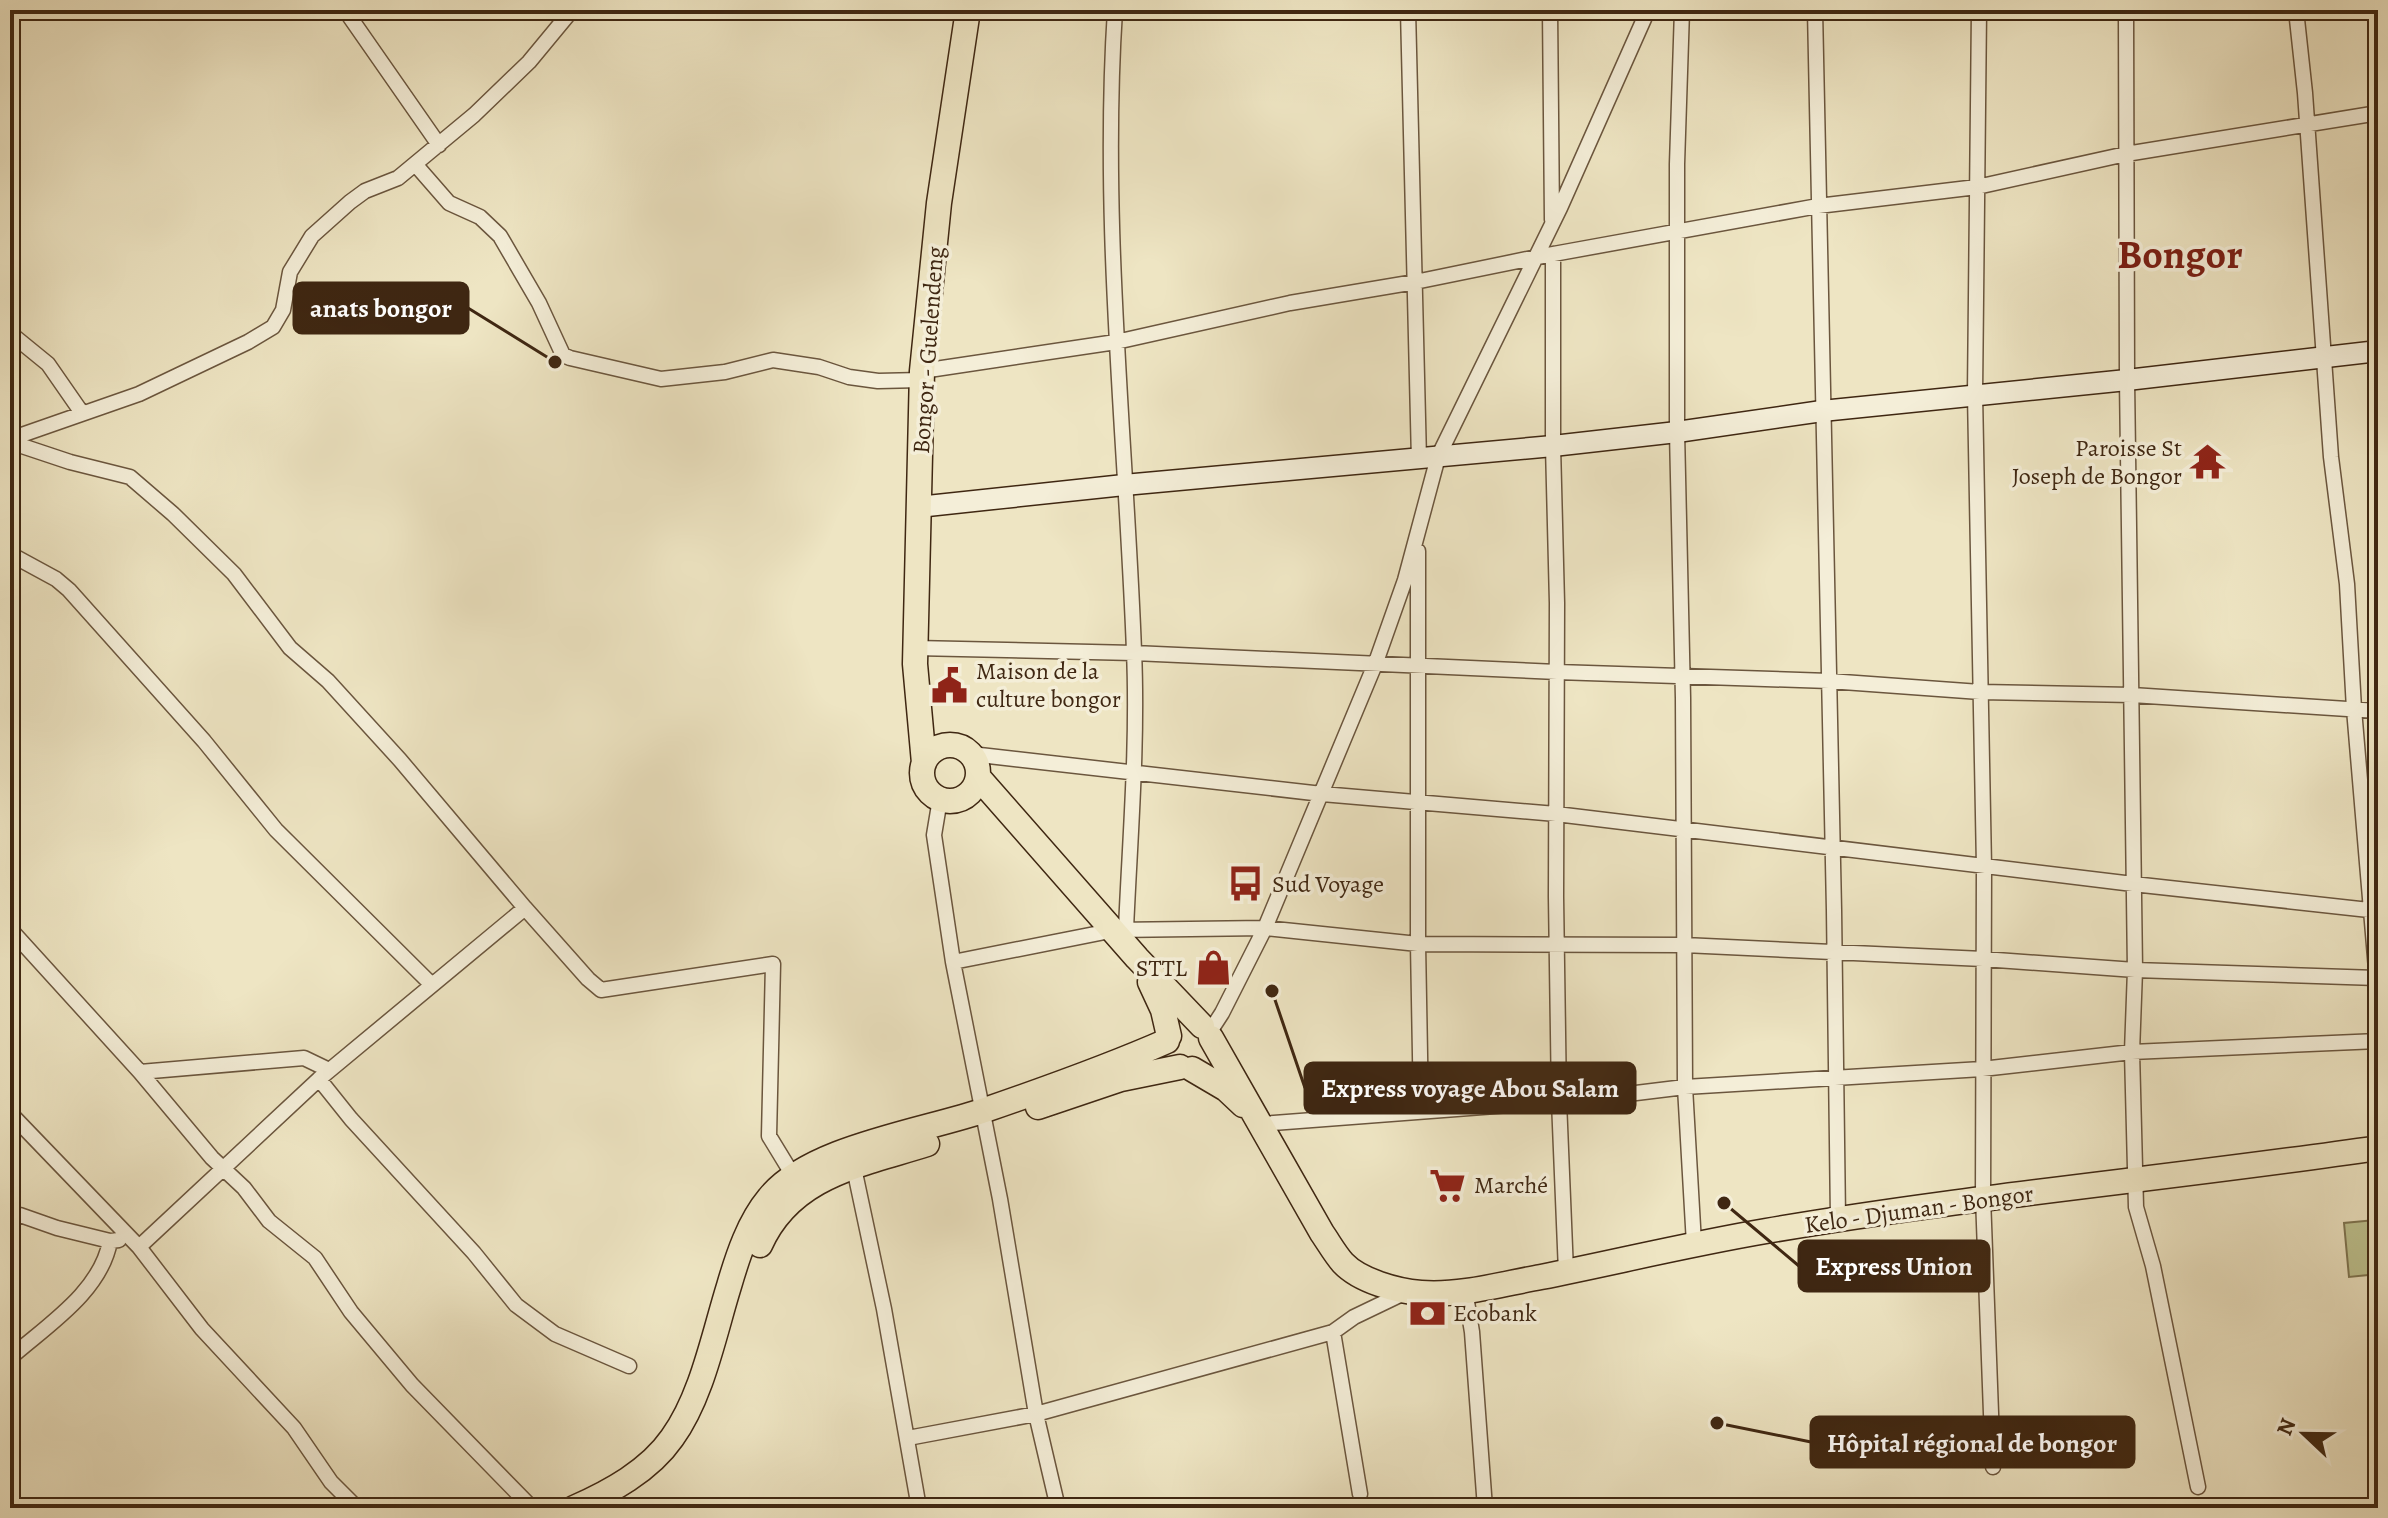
<svg xmlns="http://www.w3.org/2000/svg" width="2388" height="1518" font-family="Alegreya,serif">
  <style>
    .grass { fill: #bec390; stroke: #7e7551; stroke-width: 2 }
    .lines { fill: none; stroke-linecap: round; stroke-linejoin: round }
    .street-casing { stroke: #6b563e; stroke-width: 17 }
    .secondary-casing { stroke: #3f2712; stroke-width: 23 }
    .highway-casing { stroke: #3f2712; stroke-width: 27 }
    .street { stroke: #f4eed8; stroke-width: 14 }
    .secondary { stroke: #f4eed8; stroke-width: 20 }
    .highway { stroke: #eee5c3; stroke-width: 24 }
    .labels { text-anchor: middle; stroke-width: 7; stroke-linejoin: round; paint-order: stroke }
    .street-label { font-size: 24px; fill: #3f2712; stroke: #f4eed8 }
    .poi-label { font-size: 24px; fill: #3f2712; stroke: #f4eed8; text-anchor: start }
    .town-label { font-size: 40px; font-weight: bold; fill: #7a1f14; stroke: #f4eed8 }
    .leader { fill: none; stroke: #3f2712; stroke-width: 3 }
    .callout-dot { fill: #3f2712; stroke: #f4eed8; stroke-width: 3 }
    .callout { fill: #3f2712; stroke: #3f2712; stroke-width: 3 }
    .callout-label { font-size: 26px; text-anchor: middle; font-weight: bold; fill: #fff }
  </style>
  <rect width="100%" height="100%" fill="#eee5c3"/>
  <filter id="stains"><feTurbulence type="fractalNoise" baseFrequency=".0025" numOctaves="4"/><feColorMatrix values="0 0 0 0 .2 0 0 0 0 .09 0 0 0 0 .02 0 0 0 .5 -.17"/></filter>
  <radialGradient id="worn" r=".72"><stop offset=".6" stop-color="#630" stop-opacity="0"/><stop offset="1" stop-color="#630" stop-opacity=".3"/></radialGradient>
  <path class="grass" d="M2375,1220L2378,1274L2349,1277L2344,1223Z"/>
  <g class="lines">
    <defs>
      <path id="street" d="M345,10L439,145
        M1115,10C1101,224 1126,438 1134,651C1138,744 1130,837 1126,929
        M1408,10L1419,460
        M1550,10L1552,220
        M1682,10L1677,164V432L1683,698L1685,1087L1694,1244
        M1815,10L1834,910L1838,1219
        M1979,10L1975,394L1984,867L1983,1197L1993,1467
        M2126,10L2127,380L2135,970L2132,1052L2136,1207L2153,1266L2198,1487
        M2296,10L2305,93L2331,457L2347,584L2354,709L2378,993
        M415,164L449,203L480,217L500,236L539,303L563,355L570,358L661,379L725,372L773,360L819,367L849,377L878,381L921,380
        M1553,254V446L1557,603L1556,897L1559,1101L1566,1272
        M10,333L48,364L82,413
        M922,371L1116,342L1290,303L1415,282L1537,257L1818,206L1977,187L2126,154L2378,113
        M10,439L139,394L248,342L273,327L283,310L290,272L312,236L350,202L365,191L398,178L474,115L529,62L572,10
        M10,442L70,462L130,477L173,514L234,574L290,648L328,681L400,760L525,908L588,979L601,990L773,964L769,1136L794,1177
        M1418,551V944L1421,1110
        M10,554L56,579L69,590L204,741L276,830L431,984
        M915,648L1134,653L1557,672L1829,681L1980,692L2132,695L2378,711
        M971,754L1322,794L1556,814L2133,884L2378,911
        M940,799L934,835L953,962L1000,1199L1036,1414L1058,1508
        M10,929L140,1072L212,1158L244,1188L269,1221L315,1258L351,1312L412,1385L532,1508
        M953,962L1115,930L1265,928L1418,944L1684,945L1983,959L2135,970L2377,978
        M1209,1033L1222,1013L1265,928L1376,662L1405,580L1438,457L1560,208L1648,10
        M140,1072L304,1058L329,1070
        M319,1079L351,1119L474,1253L516,1305L555,1334L629,1366
        M10,1113L139,1247L202,1329L294,1428L331,1482L357,1508
        M1261,1124L1587,1099L1685,1087L1982,1069L2132,1052L2378,1041
        M854,1168L884,1309L919,1508
        M10,1219L20,1215L57,1228L110,1241L119,1240
        M139,1247L319,1079L525,908
        M1465,1290L1472,1332L1485,1508
        M1333,1332L1360,1494
        M10,1358C46,1326 101,1292 110,1241
        M908,1438L1036,1414L1333,1332L1354,1317L1404,1293"/>
      <path id="secondary" d="M918,507L1124,485L1553,446L1677,432L1822,411L2127,380L2378,351"/>
      <path id="highway" d="M922 773a28 28 0 1 1 56 0a28 28 0 1 1-56 0Z
        M924,763L915,664L922,371L939,203L968,10
        M978,777L1137,958L1202,1026
        M1150,982L1163,1010L1169,1036
        M1211,1038L1322,1233C1329,1243 1335,1254 1343,1263C1360,1281 1397,1291 1421,1293C1461,1296 1502,1284 1541,1277C1616,1262 1690,1244 1766,1231C1969,1196 2174,1178 2378,1148
        M1192,1069L1226,1089L1243,1105
        M1038,1107L1121,1079L1180,1067
        M760,1245C791,1175 861,1165 927,1144
        M574,1508C610,1492 649,1471 672,1438C702,1397 714,1334 729,1286C738,1255 749,1222 769,1198C809,1147 925,1131 985,1110C1046,1089 1108,1067 1167,1041"/>
    </defs>
    <use href="#street" class="street-casing"/>
    <use href="#secondary" class="secondary-casing"/>
    <use href="#highway" class="highway-casing"/>
    <use href="#street" class="street"/>
    <use href="#secondary" class="secondary"/>
    <use href="#highway" class="highway"/>
  </g>
  <defs>
    <symbol id="temple-bare" viewBox="-9 -9 18 18"><path d="M0-6L5-2H3V0L6.5 2.5H4V6H1.5V3h-3V6H-4V2.5H-6.5L-3 0V-2H-5Z" fill="#8f2418" stroke="#f4eed8" stroke-width="2.5" paint-order="stroke"/></symbol>
    <symbol id="civic-bare" viewBox="-9 -9 18 18"><path d="M-.6-6.5H3V-4.5H.6V-3L4-1V1h2V6H-6V1h2V-1L-.6-3ZM-1.2 2.5V6h2.4V2.5Z" fill="#8f2418" stroke="#f4eed8" stroke-width="2.5" paint-order="stroke"/></symbol>
    <symbol id="bus-bare" viewBox="-9 -9 18 18"><path d="M-5-6H5V4H4V6H2V4H-2V6H-4V4H-5ZM-3.5-4V0h7V-4ZM-3.5 1.2v1.5H-2V1.2ZM2 1.2v1.5H3.5V1.2Z" fill="#8f2418" stroke="#f4eed8" stroke-width="2.5" paint-order="stroke"/></symbol>
    <symbol id="shop-bare" viewBox="-9 -9 18 18"><path d="M-5-2.5h2.3a2.7 3.5 0 0 1 5.4 0H5L5.5 6h-11ZM-1.5-2.5h3a1.5 2.3 0 0 0-3 0Z" fill="#8f2418" stroke="#f4eed8" stroke-width="2.5" paint-order="stroke"/></symbol>
    <symbol id="supermarket-bare" viewBox="-9 -9 18 18"><path d="M-6-5.5h2.5l.6 2H6L4.5 2H-2.5L-4.4-4H-6ZM-1.5 3.2a1.3 1.3 0 1 0 .1 0ZM3 3.2a1.3 1.3 0 1 0 .1 0Z" fill="#8f2418" stroke="#f4eed8" stroke-width="2.5" paint-order="stroke"/></symbol>
    <symbol id="bank-bare" viewBox="-9 -9 18 18"><path d="M-6-4H6V4H-6ZM0-2.3a2.3 2.3 0 1 0 0 4.6a2.3 2.3 0 1 0 0-4.6Z" fill="#8f2418" stroke="#f4eed8" stroke-width="2.5" paint-order="stroke"/></symbol>
  </defs>
  <g fill-rule="evenodd">
    <use href="#temple-bare" x="2182" y="436" width="51" height="51"/>
    <use href="#civic-bare" x="924" y="660" width="51" height="51"/>
    <use href="#bus-bare" x="1220" y="858" width="51" height="51"/>
    <use href="#shop-bare" x="1188" y="942" width="51" height="51"/>
    <use href="#supermarket-bare" x="1422" y="1160" width="51" height="51"/>
    <use href="#bank-bare" x="1402" y="1288" width="51" height="51"/>
  </g>
  <g class="labels">
    <g class="street-label">
      <text transform="translate(928 350) rotate(-86)" y="8">Bongor - Guelendeng</text>
      <text transform="translate(1919 1209) rotate(-8)" y="8">Kelo - Djuman - Bongor</text>
    </g>
    <g class="poi-label">
      <text x="2182" y="456" text-anchor="end">Paroisse St<tspan x="2182" dy="28">Joseph de Bongor</tspan></text>
      <text x="976" y="679">Maison de la<tspan x="976" dy="28">culture bongor</tspan></text>
      <text x="1272" y="892">Sud Voyage</text>
      <text x="1187" y="976" text-anchor="end">STTL</text>
      <text x="1474" y="1193">Marché</text>
      <text x="1453" y="1321">Ecobank</text>
    </g>
    <g class="town-label">
      <text x="2180" y="268">Bongor</text>
    </g>
  </g>
  <path class="leader" d="M555 362L468 308M1272 991L1305 1088M1724 1203L1799 1266M1717 1423L1811 1442"/>
  <g class="callout-dot">
    <circle cx="555" cy="362" r="8"/>
    <circle cx="1272" cy="991" r="8"/>
    <circle cx="1724" cy="1203" r="8"/>
    <circle cx="1717" cy="1423" r="8"/>
  </g>
  <g class="callout">
    <rect x="294" y="283" width="174" height="50" rx="8"/>
    <rect x="1305" y="1063" width="330" height="50" rx="8"/>
    <rect x="1799" y="1241" width="190" height="50" rx="8"/>
    <rect x="1811" y="1417" width="323" height="50" rx="8"/>
  </g>
  <g class="callout-label">
    <text x="381" y="317">anats bongor</text>
    <text x="1470" y="1097">Express voyage Abou Salam</text>
    <text x="1894" y="1275">Express Union</text>
    <text x="1972" y="1452">Hôpital régional de bongor</text>
  </g>
  <rect width="2388" height="1518" fill="none" stroke="#eee5c3" stroke-width="40"/>
  <rect x="12" y="12" width="2364" height="1494" fill="none" stroke="#3f2712" stroke-width="4"/>
  <rect x="20" y="20" width="2348" height="1478" fill="none" stroke="#3f2712" stroke-width="2"/>
  <g transform="translate(2304 1434) rotate(292)" stroke="#f4eed8" stroke-width="6" paint-order="stroke">
  <path d="M0-6L14 30L0 20L-14 30Z" fill="#3f2712"/>
  <text y="-12" font-size="22" font-weight="bold" text-anchor="middle" fill="#3f2712">N</text>
  </g>
  <rect width="100%" height="100%" filter="url(#stains)"/>
  <rect width="100%" height="100%" fill="url(#worn)"/>
</svg>
